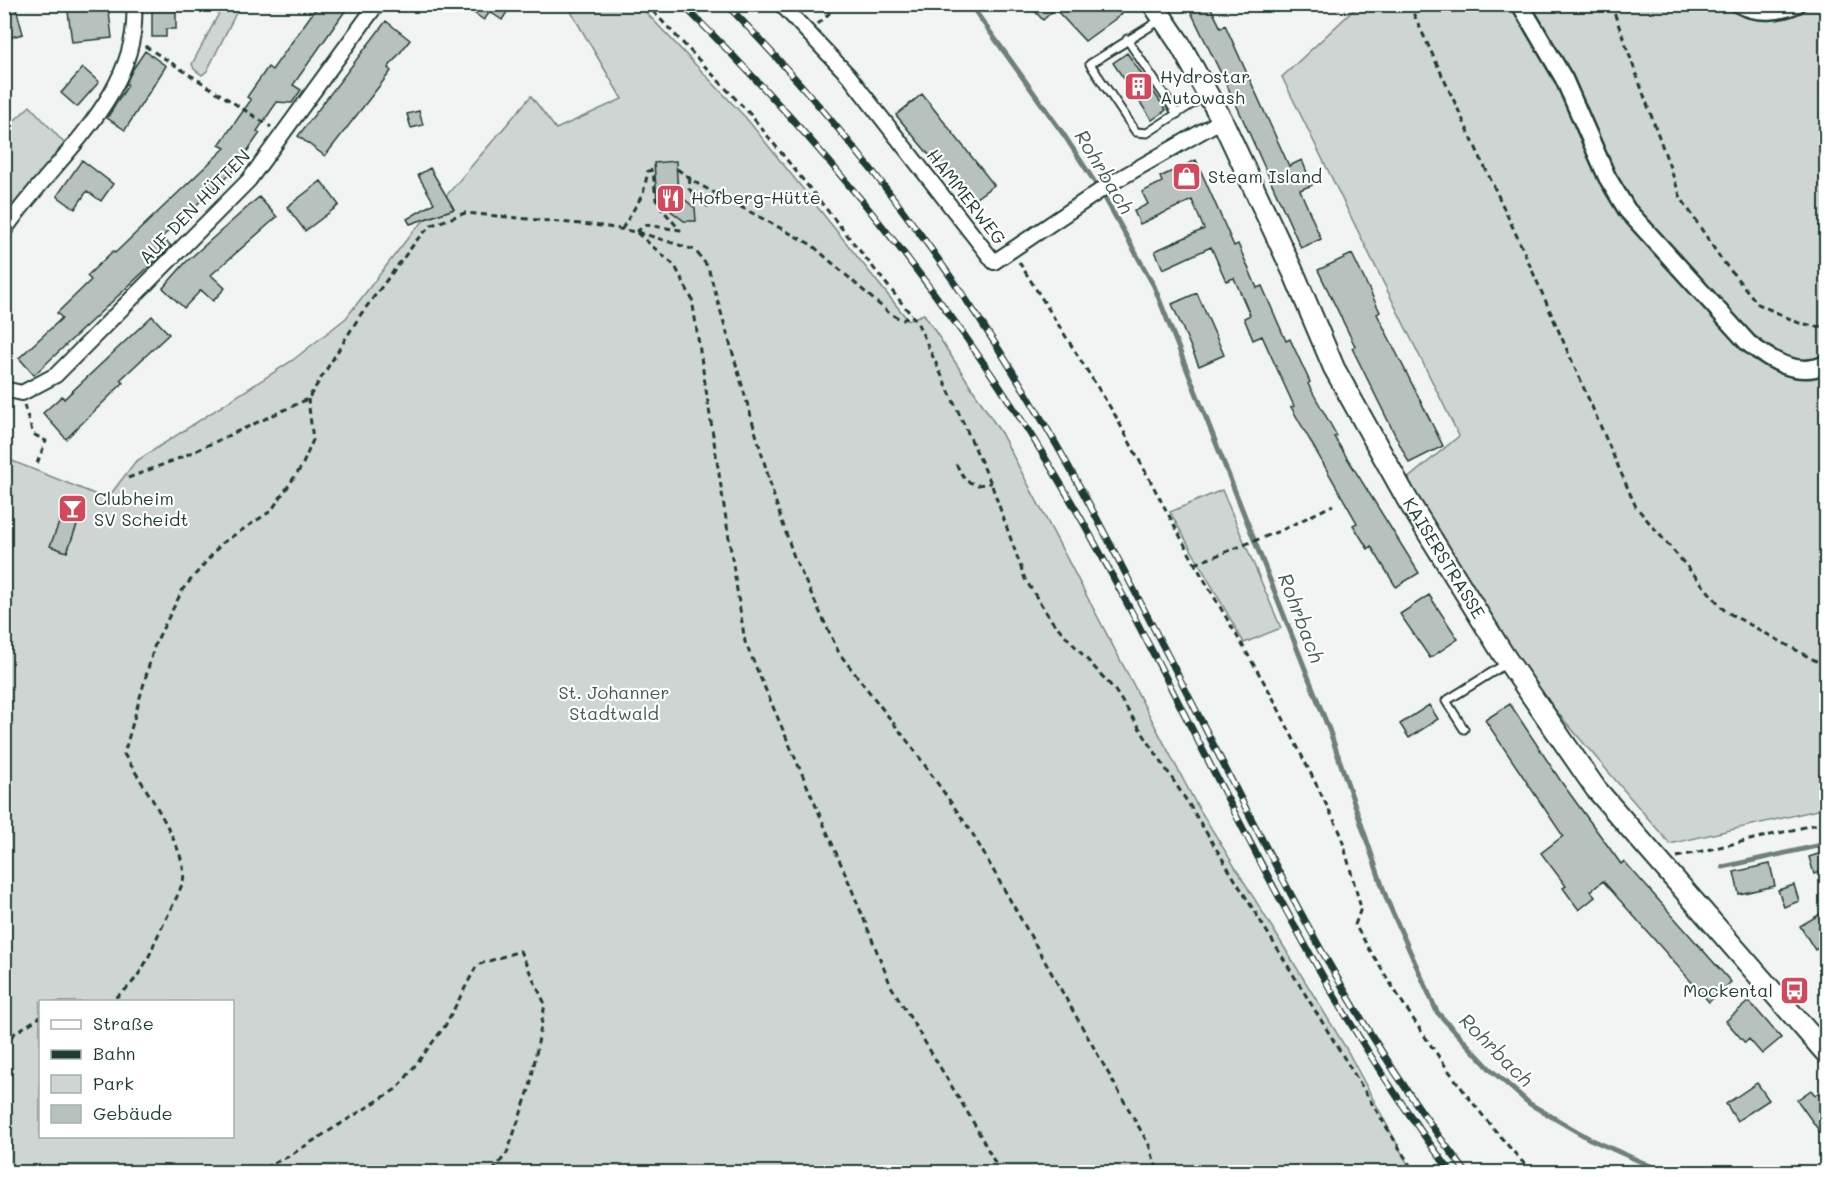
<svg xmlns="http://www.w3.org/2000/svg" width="1831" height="1177" font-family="Mali,sans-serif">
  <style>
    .green { fill: #ced5d3; stroke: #768984; stroke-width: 1.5; fill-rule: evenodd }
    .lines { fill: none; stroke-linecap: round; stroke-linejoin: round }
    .stream { stroke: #6d807b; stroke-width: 5 }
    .building { fill: #b7c1bd; stroke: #1f3d34; stroke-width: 1.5 }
    .service-casing { stroke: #1f3d34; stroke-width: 11 }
    .minor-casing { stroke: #1f3d34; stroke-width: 18 }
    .tertiary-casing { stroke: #1f3d34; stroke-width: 21 }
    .secondary-casing { stroke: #1f3d34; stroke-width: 24 }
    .path { stroke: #1f3d34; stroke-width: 3; stroke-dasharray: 6 4.5; stroke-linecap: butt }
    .service { stroke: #fff; stroke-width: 7 }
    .minor { stroke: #fff; stroke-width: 14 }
    .tertiary { stroke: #fff; stroke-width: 16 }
    .secondary { stroke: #fff; stroke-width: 20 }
    .rail-casing { stroke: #1f3d34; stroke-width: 7 }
    .rail { stroke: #fff; stroke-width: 4.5; stroke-dasharray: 14; stroke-linecap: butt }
    .labels { text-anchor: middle; stroke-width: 4.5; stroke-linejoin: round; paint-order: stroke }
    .poi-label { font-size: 18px; fill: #1f3d34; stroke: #fff; text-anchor: start }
    .street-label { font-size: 18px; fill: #1f3d34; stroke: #fff }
    .park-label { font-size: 18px; fill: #425b54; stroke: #fff }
    .water-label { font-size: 20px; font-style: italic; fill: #465f57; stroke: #fff }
  </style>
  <rect width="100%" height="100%" fill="#f2f3f3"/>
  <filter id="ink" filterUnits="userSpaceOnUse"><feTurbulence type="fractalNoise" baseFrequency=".0167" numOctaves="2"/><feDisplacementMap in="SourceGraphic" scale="12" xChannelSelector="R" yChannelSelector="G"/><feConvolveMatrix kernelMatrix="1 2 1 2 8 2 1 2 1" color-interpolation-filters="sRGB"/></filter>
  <g filter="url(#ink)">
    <path class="green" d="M224,4L240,5L207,71L202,75L194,69L192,64Z
      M638,4L746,118L908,320L924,314L1001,433L1195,802L1346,1048L1412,1172H5V458L107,499L135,462L293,360L346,318L414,230L426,219L454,209L446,196L531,96L556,129L622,99L567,5ZM40,1002H232V1136H40Z
      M1359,5H1826V808L1670,844L1540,692L1405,481L1459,436L1282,77Z
      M30,106L65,144L5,216V129Z
      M1222,490L1281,628L1244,643L1170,512Z"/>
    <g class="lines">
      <path class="stream" d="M970,4L1064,135L1105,198L1154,286L1330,732L1387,900L1437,1012L1491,1070L1530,1104L1590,1139L1664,1172
        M1723,867L1826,844"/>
    </g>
    <path class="building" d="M4,4H15L23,34L4,39Z
      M67,4H108L112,38L72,42Z
      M152,4H176V29H166V37H152Z
      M319,4H350L293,85L301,90L292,103L277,102L257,131L260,133L234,170L162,237L171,246L34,375L19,358L62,318L57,313L91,280L87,276L113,251L115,253L225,148L219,145L251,100L247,97L268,67L272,70Z
      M461,4H512L502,20L490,12L484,20Z
      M1028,4H1113L1122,14L1085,41L1055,9L1043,20Z
      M1187,4H1209L1221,28L1225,25L1289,166L1302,160L1312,185L1300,190L1321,239L1301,248L1236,104Z
      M386,21L410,40L388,68L391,71L325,156L298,136Z
      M145,51L166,66L125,130L107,118L128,85L126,83L133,69Z
      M1127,53L1166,110L1152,120L1113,63Z
      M83,68L99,82L77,107L61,93Z
      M922,94L994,185L969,203L896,115Z
      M419,111L423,125L411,128L407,114Z
      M82,160L113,184L101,201L87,191L75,209L57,196Z
      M1196,160L1234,246L1238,244L1257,288L1262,286L1286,341L1290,339L1310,382L1308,384L1337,436L1334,437L1419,573L1396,587L1371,546L1368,549L1353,525L1357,523L1291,407L1294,406L1262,336L1253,340L1244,318L1250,315L1234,278L1226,281L1211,247L1163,269L1155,251L1204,229L1192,200L1140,224L1134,211L1148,204L1142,192L1162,182L1160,177Z
      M676,161L678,194L695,208L696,221H684L671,211L670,199L657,200L654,163Z
      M430,168L454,209L410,224L407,219L434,203L418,175Z
      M321,181L339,205L305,231L287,207Z
      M259,197L277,217L211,275L225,288L213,301L201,290L184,308L163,288L186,262Z
      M1352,254L1380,312L1377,314L1443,446L1409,463L1352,348L1355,346L1318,270Z
      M1197,293L1224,355L1199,366L1172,304Z
      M152,316L169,334L120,380L123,383L66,439L43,413L62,396L64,399Z
      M68,500L84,506L67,552L50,546Z
      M1429,595L1458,639L1430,658L1400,614Z
      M1510,704L1562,783L1621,864L1624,861L1731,982L1709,1002L1603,881L1591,891L1595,897L1579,910L1563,888L1566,886L1541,853L1563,836L1485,720Z
      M1429,705L1438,719L1409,738L1400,724Z
      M1827,851V870L1814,874L1809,857Z
      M1770,864L1775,886L1739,894L1734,872Z
      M1794,885L1799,901L1784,907L1778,890Z
      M1827,910V943L1815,950L1800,926Z
      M1749,1001L1781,1038L1762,1054L1749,1039L1745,1043L1726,1021Z
      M1757,1083L1769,1100L1737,1121L1726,1104Z
      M1827,1087V1142L1797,1100L1811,1090L1815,1095Z"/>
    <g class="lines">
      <defs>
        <path id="service" d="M1162,19L1090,64L1136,132L1147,133L1206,95
          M1127,39L1177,114
          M1464,729L1446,701L1507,663"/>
        <path id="minor" d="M781,4L849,76L994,262L1110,184L1222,120
          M4,231C51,160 141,97 134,4
          M4,389L22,393L56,375L249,180L377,4"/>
        <path id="tertiary" d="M1520,4L1564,79L1607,177L1627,210L1748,343C1770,360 1798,378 1826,364
          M1739,4C1757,14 1780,12 1797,4"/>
        <g id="secondary">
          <path id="s1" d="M1153,4L1180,44L1222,120L1295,276L1334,368L1407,499L1503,654L1596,789L1826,1053"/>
        </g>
      </defs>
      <use href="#service" class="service-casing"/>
      <use href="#minor" class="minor-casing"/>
      <use href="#tertiary" class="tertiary-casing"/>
      <use href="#secondary" class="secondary-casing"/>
      <path class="path" d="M646,4L750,114L917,322L991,483L1025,579L1051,620L1114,689L1190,806L1414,1172
        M1409,4L1521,245L1636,507L1725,611L1818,662L1826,660
        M1611,4L1681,198L1721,259L1758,304L1799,323L1826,328
        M818,24L839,4
        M145,46L271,127
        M677,169L698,184L812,245L890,314L903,320L912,314
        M690,178L689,189L711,209
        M622,229L643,194L648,171L654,170
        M636,232L646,225L680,230L662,209L668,200H656L653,171
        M638,232L695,250L708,267L775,500L794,557L839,653L912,747L971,831L1149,1145L1158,1172
        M1019,262L1115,415L1195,564L1272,696L1340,832L1361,908L1355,925C1407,1013 1462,1098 1532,1172
        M24,405L33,434L46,441L36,466
        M956,464L966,481L978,485L991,483
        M128,478L180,458L308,399L361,314L420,236L432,225L465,213L602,226L636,232L675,266L692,299L745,642L850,885L891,986L972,1120L1000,1172
        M1195,564L1282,530L1333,505
        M1677,857L1826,822
        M106,1002C129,994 146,966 154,944C162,925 178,898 183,881C191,854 139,779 124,754L155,644L183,589L222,543L271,511L302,466L313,440L308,399
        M4,1044L15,1033L40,1017
        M255,1172L289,1156L398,1088L445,1026L477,965L520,951L545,1004L530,1087L507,1153L492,1172"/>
      <use href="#service" class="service"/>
      <use href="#minor" class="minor"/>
      <use href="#tertiary" class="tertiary"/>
      <use href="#secondary" class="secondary"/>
      <defs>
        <path id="rail" d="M682,4C837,156 976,333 1083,522C1205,739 1300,974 1451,1172
          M726,4C845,126 948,262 1035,408C1077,478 1114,551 1151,623C1249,810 1336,1005 1466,1172"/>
      </defs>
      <use href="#rail" class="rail-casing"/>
      <use href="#rail" class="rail"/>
    </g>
  </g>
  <defs>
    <symbol id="building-square" viewBox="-11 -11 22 22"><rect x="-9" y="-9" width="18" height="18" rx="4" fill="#d1495b" stroke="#fff"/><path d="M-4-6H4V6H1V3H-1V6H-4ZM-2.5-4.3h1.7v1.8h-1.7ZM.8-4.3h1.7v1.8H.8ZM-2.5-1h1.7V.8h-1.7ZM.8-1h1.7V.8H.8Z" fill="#fff"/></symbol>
    <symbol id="shop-square" viewBox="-11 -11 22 22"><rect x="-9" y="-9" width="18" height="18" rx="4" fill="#d1495b" stroke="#fff"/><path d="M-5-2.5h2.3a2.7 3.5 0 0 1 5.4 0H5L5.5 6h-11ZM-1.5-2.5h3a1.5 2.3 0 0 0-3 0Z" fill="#fff"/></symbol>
    <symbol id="restaurant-square" viewBox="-11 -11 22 22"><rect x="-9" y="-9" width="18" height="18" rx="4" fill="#d1495b" stroke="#fff"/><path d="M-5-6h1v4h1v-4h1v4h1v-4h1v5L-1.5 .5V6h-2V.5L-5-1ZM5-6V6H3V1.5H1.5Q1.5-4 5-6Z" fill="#fff"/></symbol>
    <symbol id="bar-square" viewBox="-11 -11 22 22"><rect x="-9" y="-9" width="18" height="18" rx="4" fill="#d1495b" stroke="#fff"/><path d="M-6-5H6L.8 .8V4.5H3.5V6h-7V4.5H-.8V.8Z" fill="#fff"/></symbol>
    <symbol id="bus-square" viewBox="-11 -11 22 22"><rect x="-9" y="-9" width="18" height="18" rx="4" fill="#d1495b" stroke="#fff"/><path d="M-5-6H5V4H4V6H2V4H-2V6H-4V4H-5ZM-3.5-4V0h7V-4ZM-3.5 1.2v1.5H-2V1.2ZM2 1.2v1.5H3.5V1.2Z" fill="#fff"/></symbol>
  </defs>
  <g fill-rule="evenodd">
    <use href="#building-square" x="1122" y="70" width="33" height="33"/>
    <use href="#shop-square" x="1170" y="160" width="33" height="33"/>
    <use href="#restaurant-square" x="654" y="182" width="33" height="33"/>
    <use href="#bar-square" x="56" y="492" width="33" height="33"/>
    <use href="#bus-square" x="1778" y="974" width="33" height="33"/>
  </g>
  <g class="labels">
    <g class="poi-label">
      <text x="1160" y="83">Hydrostar<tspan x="1160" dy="21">Autowash</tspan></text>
      <text x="1208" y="183">Steam Island</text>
      <text x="691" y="204">Hofberg-Hütte</text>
      <text x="94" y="505">Clubheim<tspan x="94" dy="21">SV Scheidt</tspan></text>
      <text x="1773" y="997" text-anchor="end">Mockental</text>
    </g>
    <g class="street-label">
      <text transform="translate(966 197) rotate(52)" y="6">HAMMERWEG</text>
      <text transform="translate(195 207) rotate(-46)" y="6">AUF DEN HÜTTEN</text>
      <text dy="6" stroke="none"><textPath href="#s1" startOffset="627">KAISERSTRASSE</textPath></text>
    </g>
    <g class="park-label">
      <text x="614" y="699">St. Johanner<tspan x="614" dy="21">Stadtwald</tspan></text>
    </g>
    <g class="water-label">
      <text transform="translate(1104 172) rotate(59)" y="7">Rohrbach</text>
      <text transform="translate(1301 618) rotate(69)" y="7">Rohrbach</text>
      <text transform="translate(1496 1050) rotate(45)" y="7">Rohrbach</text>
    </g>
  </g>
  <rect width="1831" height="1177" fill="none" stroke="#fff" stroke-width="24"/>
  <rect x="12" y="12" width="1807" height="1153" fill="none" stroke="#1f3d34" stroke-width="2" filter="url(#ink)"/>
  <rect x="39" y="1000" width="195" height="138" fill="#ffffff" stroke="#a5b1ae" stroke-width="1.5"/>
  <rect x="51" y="1020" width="30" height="9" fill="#ffffff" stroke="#a5b1ae" stroke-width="1.5"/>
  <text x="93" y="1030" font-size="18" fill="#1f3d34">Straße</text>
  <rect x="51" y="1050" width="30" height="9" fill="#1f3d34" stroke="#a5b1ae" stroke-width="1.5"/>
  <text x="93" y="1060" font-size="18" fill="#1f3d34">Bahn</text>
  <rect x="51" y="1075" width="30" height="18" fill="#ced5d3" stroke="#a5b1ae" stroke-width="1.5"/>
  <text x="93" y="1090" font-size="18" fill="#1f3d34">Park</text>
  <rect x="51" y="1105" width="30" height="18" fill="#b7c1bd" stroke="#a5b1ae" stroke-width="1.5"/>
  <text x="93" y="1120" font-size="18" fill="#1f3d34">Gebäude</text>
</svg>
